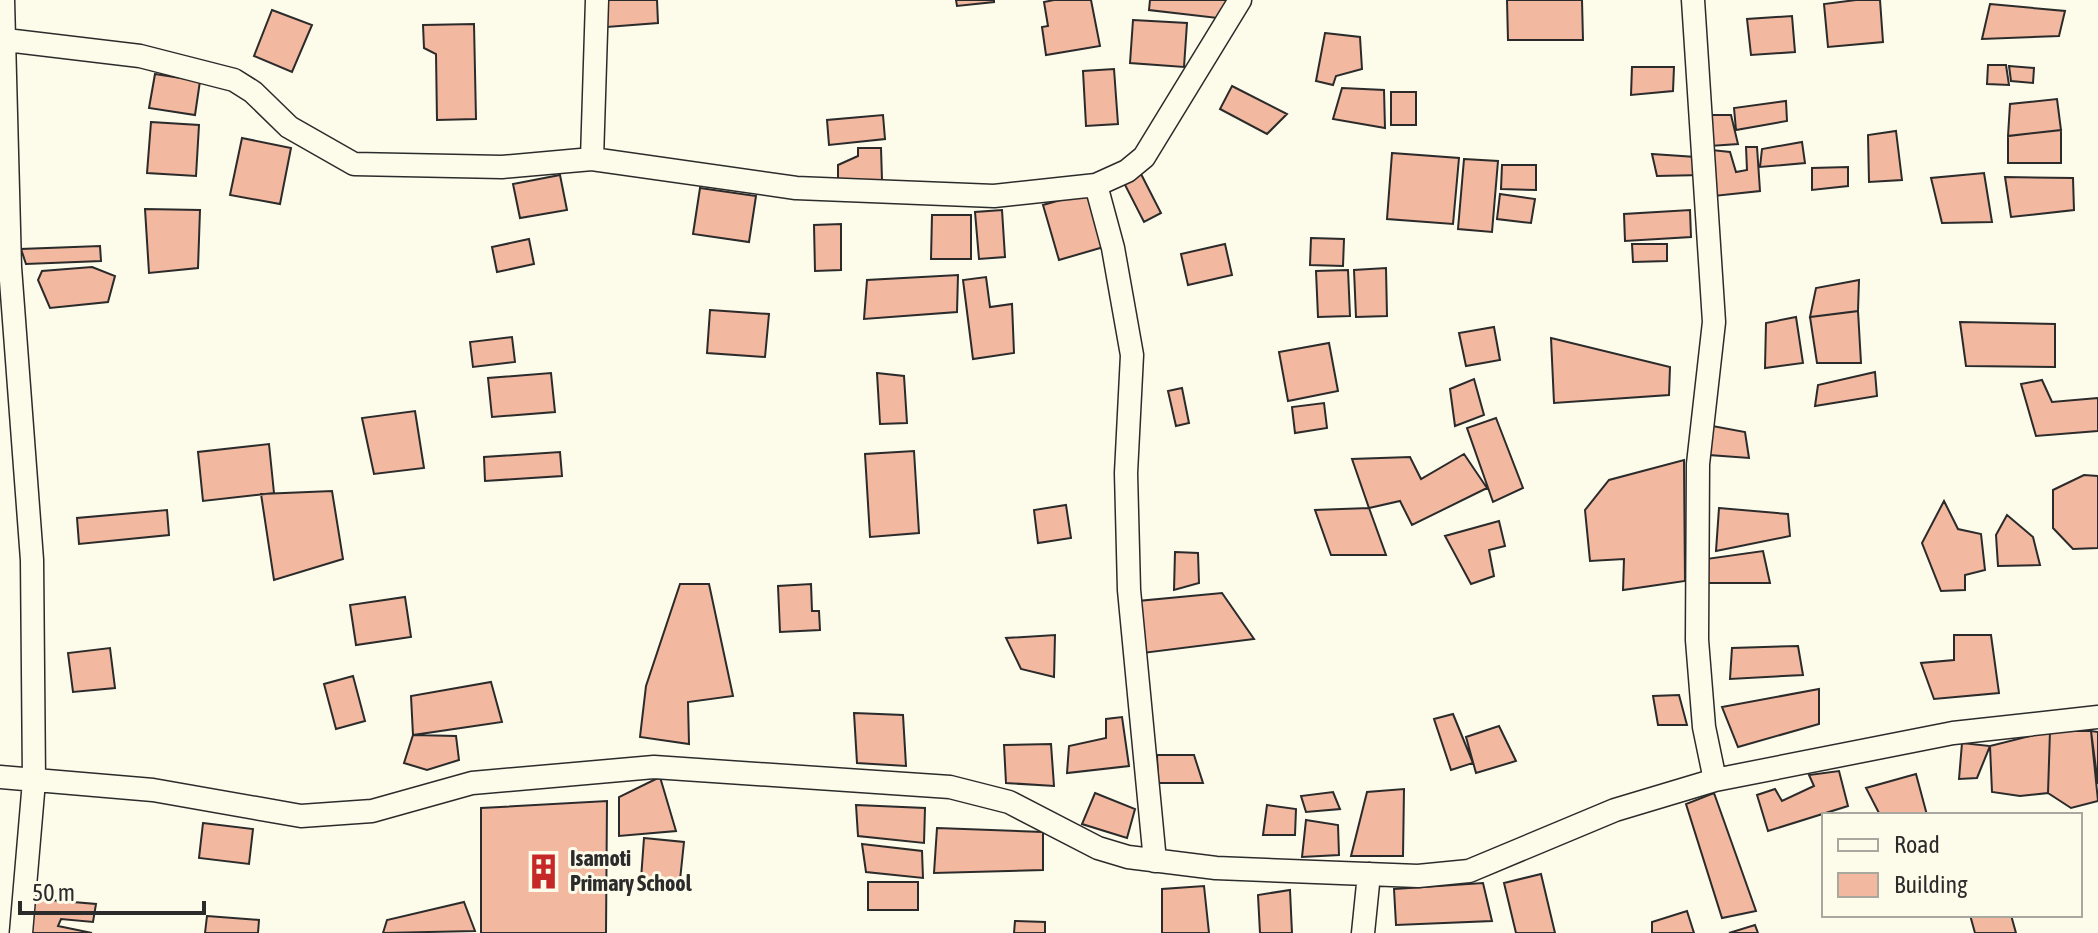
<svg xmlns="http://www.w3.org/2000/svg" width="2098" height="933" font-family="'Asap Condensed',sans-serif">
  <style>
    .building { fill: #f2b8a0; stroke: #2b2b2b; stroke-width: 2 }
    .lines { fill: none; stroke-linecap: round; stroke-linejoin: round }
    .street-casing { stroke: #2b2b2b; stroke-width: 25 }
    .street { stroke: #fdfbea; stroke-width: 22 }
    .labels { text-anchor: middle; stroke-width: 6; stroke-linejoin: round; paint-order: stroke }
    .poi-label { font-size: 22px; font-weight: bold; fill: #2b2b2b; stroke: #fdfbea; text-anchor: start }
  </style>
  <rect width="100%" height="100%" fill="#fdfbea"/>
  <path class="building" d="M605,0H657L658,23L607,27Z
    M956,0H994V2L957,6Z
    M1054,0H1091L1100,46L1046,55L1042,27L1048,26L1044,2Z
    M1150,0H1228L1226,19L1149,10Z
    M1507,0H1582L1583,40H1508Z
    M1856,0H1880L1883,42L1828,47L1824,4Z
    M1990,4L2065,11L2059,36L1982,39Z
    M272,10L312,25L292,72L254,56Z
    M1792,16L1795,52L1751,55L1747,19Z
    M1133,20L1187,23L1184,67L1130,63Z
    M474,24L476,119L437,120L436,54L424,48L423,25Z
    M1325,33L1360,37L1362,69L1336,76L1333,85L1316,81Z
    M1988,65H2006L2009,85L1987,84Z
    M2009,66L2034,68L2033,83L2011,81Z
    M1632,67H1674L1673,91L1631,95Z
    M1114,69L1118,124L1086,126L1083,71Z
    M155,74L200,81L195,115L149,108Z
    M1232,86L1287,114L1267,134L1220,109Z
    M1342,88L1384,90L1385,128L1333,119Z
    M1391,92H1416V125H1391Z
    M2057,99L2061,130L2008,136L2010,104Z
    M1786,101L1787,121L1736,130L1734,108Z
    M883,115L885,139L829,145L827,120Z
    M1708,115H1731L1738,144L1710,146Z
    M151,122L199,125L196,176L147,173Z
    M2061,130V163H2008V136Z
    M1896,131L1902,180L1869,182L1868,135Z
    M242,138L291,148L280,204L230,195Z
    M1802,142L1805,163L1760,167L1762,149Z
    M1746,147H1757L1760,191L1714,196L1712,150L1730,152L1736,172L1747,170Z
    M858,148H881L882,180H838V165L858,156Z
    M1392,153L1459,158L1453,224L1387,219Z
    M1652,154L1696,157L1701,175L1657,176Z
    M1464,159L1498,161L1492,232L1458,229Z
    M1502,165H1536V190L1501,189Z
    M1848,167V186L1812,190V168Z
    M1140,172L1161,213L1144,222L1123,181Z
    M1984,173L1992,222L1942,223L1931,178Z
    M560,175L567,210L520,218L513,184Z
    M2005,177L2073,178L2074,210L2011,217Z
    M700,188L756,196L749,242L693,234Z
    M1092,191L1107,246L1059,260L1043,205Z
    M1500,194L1535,199L1531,223L1497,219Z
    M145,209L200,210L198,268L149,273Z
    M1002,210L1005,257L979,259L975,212Z
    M1690,210L1691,237L1625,241L1624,214Z
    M932,215H971V259H931Z
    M841,224V270L815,271L814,225Z
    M1311,238L1344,239L1343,266L1310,265Z
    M529,239L534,264L497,272L492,247Z
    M1225,244L1232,275L1188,285L1181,254Z
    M1632,244H1667V261L1633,262Z
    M100,246L101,261L26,264L21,249Z
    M92,267L115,276L108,302L50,308L38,280L42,271Z
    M1386,268L1387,316L1356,317L1354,270Z
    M1348,270L1350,316L1318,317L1316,271Z
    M958,275L957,312L864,319L867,280Z
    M986,277L990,307L1012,304L1014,353L973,359L963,280Z
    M1859,280L1858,311L1810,317L1816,288Z
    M710,310L769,314L765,357L707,353Z
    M1858,311L1861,363H1817L1810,317Z
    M1796,317L1803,363L1765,368L1766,323Z
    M1960,322L2055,324V367L1966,366Z
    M1494,327L1500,360L1466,366L1459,333Z
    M512,337L515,362L473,367L470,342Z
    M1551,338L1670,367L1669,395L1554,403Z
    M1329,343L1338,391L1288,401L1279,352Z
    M1875,372L1877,396L1815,406L1818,385Z
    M551,373L555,412L492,417L488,378Z
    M877,373L904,376L907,423L880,424Z
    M1474,379L1484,415L1455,426L1450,389Z
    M2042,380L2052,402L2098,398V431L2036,436L2021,384Z
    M1182,388L1189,423L1176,426L1168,391Z
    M1324,403L1327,428L1295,433L1292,407Z
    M415,411L424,468L374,474L362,418Z
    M1496,418L1523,488L1493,502L1467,428Z
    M1707,425L1745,432L1749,458L1709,455Z
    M269,444L274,493L203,501L198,452Z
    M914,451L919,533L870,537L865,454Z
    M560,452L562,476L485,481L484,457Z
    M1464,454L1487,488L1412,525L1400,501L1369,508L1352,459L1410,457L1421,479Z
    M1684,460L1685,581L1623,590L1624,559L1590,561L1585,510L1609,480Z
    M2084,475L2098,476V548L2073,549L2053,528V490Z
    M332,491L343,559L274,580L261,494Z
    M1944,501L1958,529L1981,534L1985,570L1965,575V590L1941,591L1922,543Z
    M1066,505L1071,538L1038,543L1034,510Z
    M1369,508L1386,555H1331L1315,510Z
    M1719,508L1788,514L1790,536L1716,551Z
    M167,510L169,535L79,544L77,518Z
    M2007,515L2033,537L2040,565L1998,566L1996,535Z
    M1499,521L1505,546L1489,550L1494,576L1471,584L1445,536Z
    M1763,551L1770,583H1706V559Z
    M1175,552L1198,553L1199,583L1174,590Z
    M680,584H709L733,696L688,702L689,744L640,737L646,686Z
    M811,584L812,611H819L820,630L780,632L778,586Z
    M1222,593L1254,639L1143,653L1138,601Z
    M405,597L411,637L356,645L350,605Z
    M1055,635L1054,677L1021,669L1006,638Z
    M1954,635H1991L1999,693L1934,699L1921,663L1954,660Z
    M1798,646L1803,675L1730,679L1732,648Z
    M110,648L115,688L73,692L68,653Z
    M353,676L365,721L336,729L324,684Z
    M491,682L502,722L413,735L411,696Z
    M1819,689V724L1738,747L1722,707Z
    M1679,695L1687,725H1658L1653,696Z
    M854,713L903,715L906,766L857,763Z
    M1453,714L1473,763L1451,770L1434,719Z
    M1122,717L1129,766L1067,773L1069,746L1106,738V719Z
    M1499,726L1516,761L1476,773L1466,737Z
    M2050,731L2048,793L2020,796L1992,792L1990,746Z
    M2050,731H2091L2098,801L2071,808L2048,793Z
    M2091,731L2098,732V784Z
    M413,735L456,736L459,760L427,770L404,763Z
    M1962,743L1990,746L1977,778L1959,779Z
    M1051,744L1054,786L1006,783L1004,745Z
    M1157,755H1194L1203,783H1158Z
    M1839,771L1848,806L1768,831L1757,795L1775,789L1782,801L1814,786L1809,775Z
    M1916,774L1927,815H1880L1866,788Z
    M660,777L676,831L619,836V797Z
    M1404,789L1403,856H1351L1367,792Z
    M1333,792L1340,809L1306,812L1301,796Z
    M1095,793L1135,809L1127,838L1082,824Z
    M1714,793L1756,911L1722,918L1686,804Z
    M607,801L606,933H481V808Z
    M856,805L925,808L924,843L858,836Z
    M1267,805L1296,809L1295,835H1263Z
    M1306,820L1338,825L1339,855L1302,857Z
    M203,823L253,829L249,864L199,858Z
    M937,828L1043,832V870L934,873Z
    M644,838L684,842L680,880L641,879Z
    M862,844L922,851L923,878L866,872Z
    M1541,874L1555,933H1516L1504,883Z
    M868,882H918V910H868Z
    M1483,883L1492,921L1396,925L1394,889Z
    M1204,886L1209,933H1162V889Z
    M1290,890L1292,933H1260L1258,895Z
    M26,898L96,904L93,922L61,919L58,926L92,933H25Z
    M464,902L475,931L383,933L387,920Z
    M1687,911L1694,933H1652V922Z
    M1970,915H2011L2016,933H1975Z
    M207,916L259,920L258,933H205Z
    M1015,921L1045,922V933H1014Z
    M1755,925L1758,933H1729Z"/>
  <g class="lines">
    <defs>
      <path id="street" d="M3,0L10,267L32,560L34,781L21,933
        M1693,0L1714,322L1698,464L1697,640L1704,727L1715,780
        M6,40L140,56L234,80L253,92L289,127L354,164L502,167L592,159L796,188L994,196L1096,185L1127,171L1144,157L1240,0
        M592,159L597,0
        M1096,185L1113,248L1132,355L1126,473L1129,590L1155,861
        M0,777L153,790L301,816L372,811L472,783L654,767L950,787L1009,802L1098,848L1128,857L1216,868L1418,876L1469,871L1615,810L1715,780L1953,733L2098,717
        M1363,933L1369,874"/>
    </defs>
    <use href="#street" class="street-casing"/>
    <use href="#street" class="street"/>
  </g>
  <defs>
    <symbol id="building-bare" viewBox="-9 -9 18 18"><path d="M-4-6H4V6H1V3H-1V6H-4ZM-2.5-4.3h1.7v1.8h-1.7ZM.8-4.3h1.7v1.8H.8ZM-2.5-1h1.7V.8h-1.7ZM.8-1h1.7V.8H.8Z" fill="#c62828" stroke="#fdfbea" stroke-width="2.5" paint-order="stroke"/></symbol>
  </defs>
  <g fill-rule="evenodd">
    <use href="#building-bare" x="518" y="846" width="51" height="51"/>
  </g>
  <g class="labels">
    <g class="poi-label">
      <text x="570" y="866">Isamoti<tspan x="570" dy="25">Primary School</tspan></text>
    </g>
  </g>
  <rect x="1822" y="813" width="260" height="104" fill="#fdfbea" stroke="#a9a89e" stroke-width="2"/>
  <rect x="1838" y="839" width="40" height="12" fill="#fdfbea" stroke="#a9a89e" stroke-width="2"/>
  <text x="1894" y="853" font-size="24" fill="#2b2b2b">Road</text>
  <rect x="1838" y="873" width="40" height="24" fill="#f2b8a0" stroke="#a9a89e" stroke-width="2"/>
  <text x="1894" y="893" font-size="24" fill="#2b2b2b">Building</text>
  <path d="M20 901v12h184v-12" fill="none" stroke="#2b2b2b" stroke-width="4"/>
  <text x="32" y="901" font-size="24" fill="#2b2b2b" stroke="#fdfbea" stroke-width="6" paint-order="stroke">50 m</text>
</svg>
